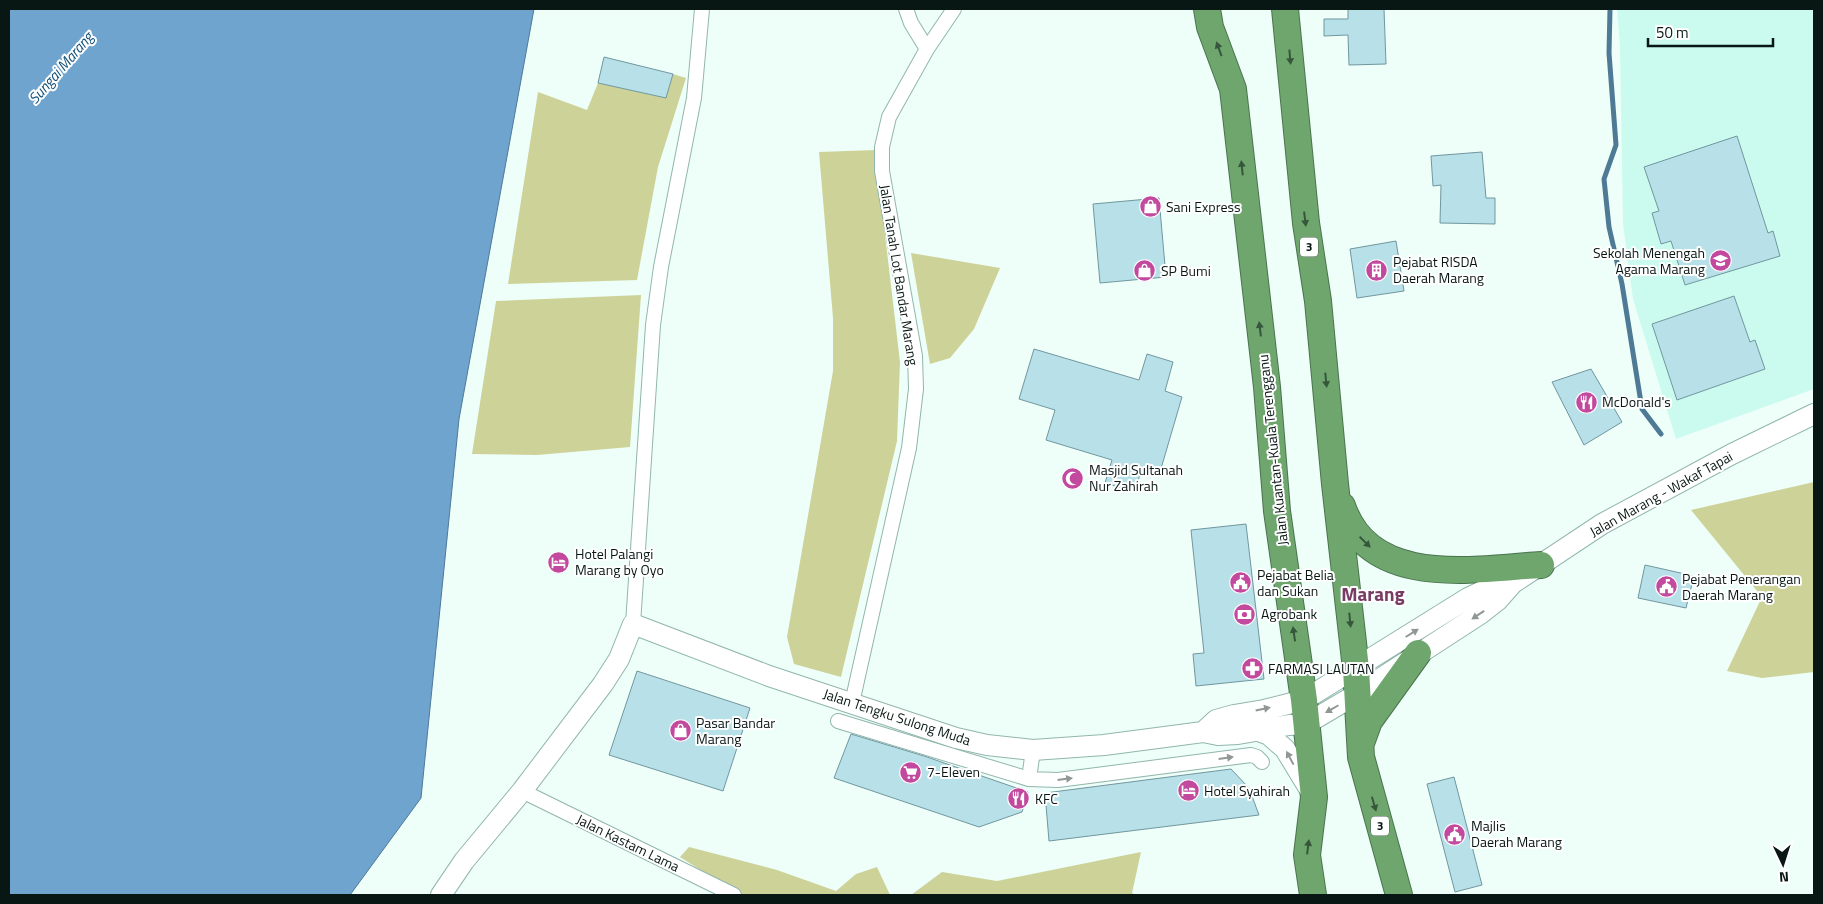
<svg xmlns="http://www.w3.org/2000/svg" width="1823" height="904" font-family="'Titillium Web',sans-serif">
  <style>
    .built { fill: #cafbee }
    .green { fill: #cdd299 }
    .water { fill: #6ea4ce; stroke: #4f7a96 }
    .lines { fill: none; stroke-linecap: round; stroke-linejoin: round }
    .stream { stroke: #4f7a96; stroke-width: 5 }
    .building { fill: #b8e0e8; stroke: #71979e }
    .street-casing { stroke: #91b6ad; stroke-width: 16 }
    .secondary-casing { stroke: #91b6ad; stroke-width: 22 }
    .highway-casing { stroke: #4a744e; stroke-width: 28 }
    .street { stroke: #fff; stroke-width: 14 }
    .secondary { stroke: #fff; stroke-width: 20 }
    .highway { stroke: #6ea66e; stroke-width: 26 }
    .oneway { fill: #36573c }
    .oneway2 { fill: #909795 }
    .labels { text-anchor: middle; stroke-width: 4; stroke-linejoin: round; paint-order: stroke }
    .shield { fill: #fff; stroke: #525d5a; stroke-width: 1 }
    .shield-label { font-size: 12px; font-weight: bold; fill: #081714 }
    .poi-label { font-size: 14px; fill: #081714; stroke: #fff; text-anchor: start }
    .street-label { font-size: 14px; fill: #081714; stroke: #fff }
    .water-label { font-size: 15px; font-style: italic; fill: #0e4f78; stroke: #fff }
    .district-label { font-size: 19px; font-weight: bold; fill: #783b64; stroke: #fff }
  </style>
  <rect width="100%" height="100%" fill="#eefef9"/>
  <path class="built" d="M1617,9H1814V389L1676,439L1633,299L1623,224L1620,46Z"/>
  <path class="green" d="M673,74L686,78L658,167L637,280L508,284L538,92L587,110L598,83L666,98Z
    M875,150L900,362L897,441L841,677L794,664L787,637L833,371V318L819,152Z
    M911,253L1000,268L974,329L950,358L930,364Z
    M641,295L630,447L537,455L472,454L496,301Z
    M1814,482V672L1762,678L1727,671L1762,597L1691,510Z
    M689,847L777,870L836,891L856,874L877,867L890,895H740L680,857Z
    M1141,852L1132,893L1136,895H911L942,872L997,881Z"/>
  <path class="water" d="M9,9H534L459,419L421,798L350,895H9Z"/>
  <g class="lines">
    <path class="stream" d="M1610,9L1609,53L1616,145L1604,179L1609,227L1622,284L1642,409L1661,434"/>
  </g>
  <path class="building" d="M1348,9H1384L1386,64L1349,65L1348,35L1324,36V19H1348Z
    M604,57L673,74L666,98L598,83Z
    M1737,136L1768,233L1773,231L1780,256L1685,285L1671,241L1661,244L1652,213L1659,211L1644,167Z
    M1482,152L1486,198H1495V224L1440,223L1441,185L1433,186L1431,156Z
    M1159,198L1166,277L1100,283L1093,204Z
    M1396,241L1404,291L1357,298L1350,249Z
    M1734,296L1750,342L1755,340L1765,369L1677,400L1652,324Z
    M1034,349L1139,380L1147,354L1173,362L1165,391L1182,397L1160,472L1142,467L1135,492L1105,483L1112,460L1046,440L1055,410L1019,399Z
    M1591,369L1622,422L1584,445L1552,382Z
    M1246,524L1264,679L1196,686L1193,654L1204,653L1191,530Z
    M1645,565L1694,576L1686,608L1638,598Z
    M637,671L750,708L723,791L609,755Z
    M851,734L924,756L1028,792L1022,812L979,827L834,778Z
    M1231,769L1249,788L1259,815L1049,841L1045,793Z
    M1454,777L1482,885L1455,892L1427,784Z"/>
  <g class="lines">
    <defs>
      <path id="street" d="M906,9L911,23L927,49
        M633,624L653,325L661,267L694,98L702,9
        M852,703L909,448L916,389L915,356L882,171V147L889,117L927,49L954,9
        M838,721L1029,779
        M1033,750L1029,779L1058,780L1251,755L1257,757L1262,762
        M522,791L734,895"/>
      <path id="secondary" d="M1256,730L1269,735L1285,749L1313,795
        M1203,732L1216,720L1234,715L1264,710L1304,700L1468,598L1489,588L1513,583
        M441,895L464,861L522,791L603,684L619,659L633,624L769,676L956,738L987,745L1033,750L1104,745L1203,732L1218,735L1238,734L1289,725L1306,724L1357,694L1480,614L1498,600L1513,583L1602,524L1732,454L1814,414"/>
      <path id="highway" d="M1207,9L1210,27L1233,89L1267,387L1277,511L1304,700L1314,797L1307,855L1313,895
        M1285,9L1306,223L1318,301L1335,484L1356,669L1361,757L1399,895
        M1342,506C1370,589 1474,569 1541,565
        M1361,743L1369,721L1418,653"/>
    </defs>
    <use href="#street" class="street-casing"/>
    <use href="#secondary" class="secondary-casing"/>
    <use href="#highway" class="highway-casing"/>
    <use href="#street" class="street"/>
    <use href="#secondary" class="secondary"/>
    <use href="#highway" class="highway"/>
  </g>
  <defs><path id="oneway-solid" d="M-6-.8H1V-3.2L6.5 0L1 3.2V.8H-6Z" transform="scale(1.25)"/></defs>
  <g class="oneway">
    <use href="#oneway-solid" transform="translate(1219 49) rotate(-110)"/>
    <use href="#oneway-solid" transform="translate(1290 57) rotate(85)"/>
    <use href="#oneway-solid" transform="translate(1242 168) rotate(-96)"/>
    <use href="#oneway-solid" transform="translate(1305 219) rotate(83)"/>
    <use href="#oneway-solid" transform="translate(1260 329) rotate(-97)"/>
    <use href="#oneway-solid" transform="translate(1326 380) rotate(84)"/>
    <use href="#oneway-solid" transform="translate(1365 542) rotate(44)"/>
    <use href="#oneway-solid" transform="translate(1350 620) rotate(84)"/>
    <use href="#oneway-solid" transform="translate(1294 634) rotate(-98)"/>
    <use href="#oneway-solid" transform="translate(1374 804) rotate(74)"/>
    <use href="#oneway-solid" transform="translate(1308 847) rotate(-83)"/>
  </g>
  <g class="oneway2">
    <use href="#oneway-solid" transform="translate(1478 615) rotate(146)"/>
    <use href="#oneway-solid" transform="translate(1412 633) rotate(-32)"/>
    <use href="#oneway-solid" transform="translate(1263 709) rotate(-12)"/>
    <use href="#oneway-solid" transform="translate(1332 709) rotate(150)"/>
    <use href="#oneway-solid" transform="translate(1226 758) rotate(-8)"/>
    <use href="#oneway-solid" transform="translate(1290 758) rotate(-118)"/>
    <use href="#oneway-solid" transform="translate(1065 779) rotate(-7)"/>
  </g>
  <defs>
    <symbol id="shop-disc" viewBox="-11 -11 22 22"><circle r="9.5" fill="#c2499d" stroke="#fff"/><path d="M-5-2.5h2.3a2.7 3.5 0 0 1 5.4 0H5L5.5 6h-11ZM-1.5-2.5h3a1.5 2.3 0 0 0-3 0Z" fill="#fff"/></symbol>
    <symbol id="school-disc" viewBox="-11 -11 22 22"><circle r="9.5" fill="#c2499d" stroke="#fff"/><path d="M0-5L7-2L0 1L-7-2ZM-4 1L0 2.5L4 1V4Q0 6-4 4Z" fill="#fff"/></symbol>
    <symbol id="building-disc" viewBox="-11 -11 22 22"><circle r="9.5" fill="#c2499d" stroke="#fff"/><path d="M-4-6H4V6H1V3H-1V6H-4ZM-2.5-4.3h1.7v1.8h-1.7ZM.8-4.3h1.7v1.8H.8ZM-2.5-1h1.7V.8h-1.7ZM.8-1h1.7V.8H.8Z" fill="#fff"/></symbol>
    <symbol id="restaurant-disc" viewBox="-11 -11 22 22"><circle r="9.5" fill="#c2499d" stroke="#fff"/><path d="M-5-6h1v4h1v-4h1v4h1v-4h1v5L-1.5 .5V6h-2V.5L-5-1ZM5-6V6H3V1.5H1.5Q1.5-4 5-6Z" fill="#fff"/></symbol>
    <symbol id="mosque-disc" viewBox="-11 -11 22 22"><circle r="9.5" fill="#c2499d" stroke="#fff"/><path d="M3.5-4.9A6 6 0 1 0 3.5 4.9A5 5 0 1 1 3.5-4.9Z" fill="#fff"/></symbol>
    <symbol id="hotel-disc" viewBox="-11 -11 22 22"><circle r="9.5" fill="#c2499d" stroke="#fff"/><path d="M-6-4.5h1.5V1H6V5H4.5V3h-9V5H-6ZM-4 0a1.8 1.8 0 1 1 3.6 0ZM.5 0V-2.5h3Q6-2.5 6 0Z" fill="#fff"/></symbol>
    <symbol id="civic-disc" viewBox="-11 -11 22 22"><circle r="9.5" fill="#c2499d" stroke="#fff"/><path d="M-.6-6.5H3V-4.5H.6V-3L4-1V1h2V6H-6V1h2V-1L-.6-3ZM-1.2 2.5V6h2.4V2.5Z" fill="#fff"/></symbol>
    <symbol id="bank-disc" viewBox="-11 -11 22 22"><circle r="9.5" fill="#c2499d" stroke="#fff"/><path d="M-6-4H6V4H-6ZM0-2.3a2.3 2.3 0 1 0 0 4.6a2.3 2.3 0 1 0 0-4.6Z" fill="#fff"/></symbol>
    <symbol id="pharmacy-disc" viewBox="-11 -11 22 22"><circle r="9.5" fill="#c2499d" stroke="#fff"/><path d="M-2-6h4v4h4v4h-4v4h-4v-4h-4v-4h4Z" fill="#fff"/></symbol>
    <symbol id="supermarket-disc" viewBox="-11 -11 22 22"><circle r="9.5" fill="#c2499d" stroke="#fff"/><path d="M-6-5.5h2.5l.6 2H6L4.5 2H-2.5L-4.4-4H-6ZM-1.5 3.2a1.3 1.3 0 1 0 .1 0ZM3 3.2a1.3 1.3 0 1 0 .1 0Z" fill="#fff"/></symbol>
  </defs>
  <g fill-rule="evenodd">
    <use href="#shop-disc" x="1138" y="194" width="25" height="25"/>
    <use href="#school-disc" x="1708" y="248" width="25" height="25"/>
    <use href="#building-disc" x="1364" y="258" width="25" height="25"/>
    <use href="#shop-disc" x="1132" y="258" width="25" height="25"/>
    <use href="#restaurant-disc" x="1574" y="390" width="25" height="25"/>
    <use href="#mosque-disc" x="1060" y="466" width="25" height="25"/>
    <use href="#hotel-disc" x="546" y="550" width="25" height="25"/>
    <use href="#civic-disc" x="1228" y="570" width="25" height="25"/>
    <use href="#civic-disc" x="1654" y="574" width="25" height="25"/>
    <use href="#bank-disc" x="1232" y="602" width="25" height="25"/>
    <use href="#pharmacy-disc" x="1240" y="656" width="25" height="25"/>
    <use href="#shop-disc" x="668" y="718" width="25" height="25"/>
    <use href="#supermarket-disc" x="898" y="760" width="25" height="25"/>
    <use href="#hotel-disc" x="1176" y="778" width="25" height="25"/>
    <use href="#restaurant-disc" x="1006" y="786" width="25" height="25"/>
    <use href="#civic-disc" x="1442" y="822" width="25" height="25"/>
  </g>
  <g class="labels">
    <g class="shield">
      <rect x="1300" y="237.5" width="18" height="19" rx="4"/>
      <rect x="1371" y="816.5" width="18" height="19" rx="4"/>
    </g>
    <g class="shield-label">
      <text x="1309" y="251">3</text>
      <text x="1380" y="830">3</text>
    </g>
    <g class="poi-label">
      <text x="1166" y="212">Sani Express</text>
      <text x="1705" y="258" text-anchor="end">Sekolah Menengah<tspan x="1705" dy="16">Agama Marang</tspan></text>
      <text x="1393" y="267">Pejabat RISDA<tspan x="1393" dy="16">Daerah Marang</tspan></text>
      <text x="1161" y="276">SP Bumi</text>
      <text x="1602" y="407">McDonald's</text>
      <text x="1089" y="475">Masjid Sultanah<tspan x="1089" dy="16">Nur Zahirah</tspan></text>
      <text x="575" y="559">Hotel Palangi<tspan x="575" dy="16">Marang by Oyo</tspan></text>
      <text x="1257" y="580">Pejabat Belia<tspan x="1257" dy="16">dan Sukan</tspan></text>
      <text x="1682" y="584">Pejabat Penerangan<tspan x="1682" dy="16">Daerah Marang</tspan></text>
      <text x="1261" y="619">Agrobank</text>
      <text x="1268" y="674">FARMASI LAUTAN</text>
      <text x="696" y="728">Pasar Bandar<tspan x="696" dy="16">Marang</tspan></text>
      <text x="927" y="777">7-Eleven</text>
      <text x="1204" y="796">Hotel Syahirah</text>
      <text x="1035" y="804">KFC</text>
      <text x="1471" y="831">Majlis<tspan x="1471" dy="16">Daerah Marang</tspan></text>
    </g>
    <g class="street-label">
      <text transform="translate(899 275) rotate(81)" y="5">Jalan Tanah Lot Bandar Marang</text>
      <text transform="translate(1273 450) rotate(-96)" y="5">Jalan Kuantan-Kuala Terengganu</text>
      <text transform="translate(1661 494) rotate(-29)" y="5">Jalan Marang - Wakaf Tapai</text>
      <text transform="translate(897 717) rotate(18)" y="5">Jalan Tengku Sulong Muda</text>
      <text transform="translate(628 843) rotate(26)" y="5">Jalan Kastam Lama</text>
    </g>
    <g class="water-label">
      <text transform="translate(61 68) rotate(-49)" y="5">Sungai Marang</text>
    </g>
    <g class="district-label">
      <text x="1373" y="601">Marang</text>
    </g>
  </g>
  <rect width="1823" height="904" fill="none" stroke="#081714" stroke-width="20"/>
  <g transform="translate(1783 864) rotate(176)" stroke="#ffffff" stroke-width="4" paint-order="stroke">
  <path d="M0-4L9 19L0 12L-9 19Z" fill="#081714"/>
  <text y="-8" font-size="14" font-weight="bold" text-anchor="middle" fill="#081714">N</text>
  </g>
  <path d="M1648 38v8h125v-8" fill="none" stroke="#081714" stroke-width="2.5"/>
  <text x="1656" y="38" font-size="15" fill="#081714" stroke="#ffffff" stroke-width="4" paint-order="stroke">50 m</text>
</svg>
